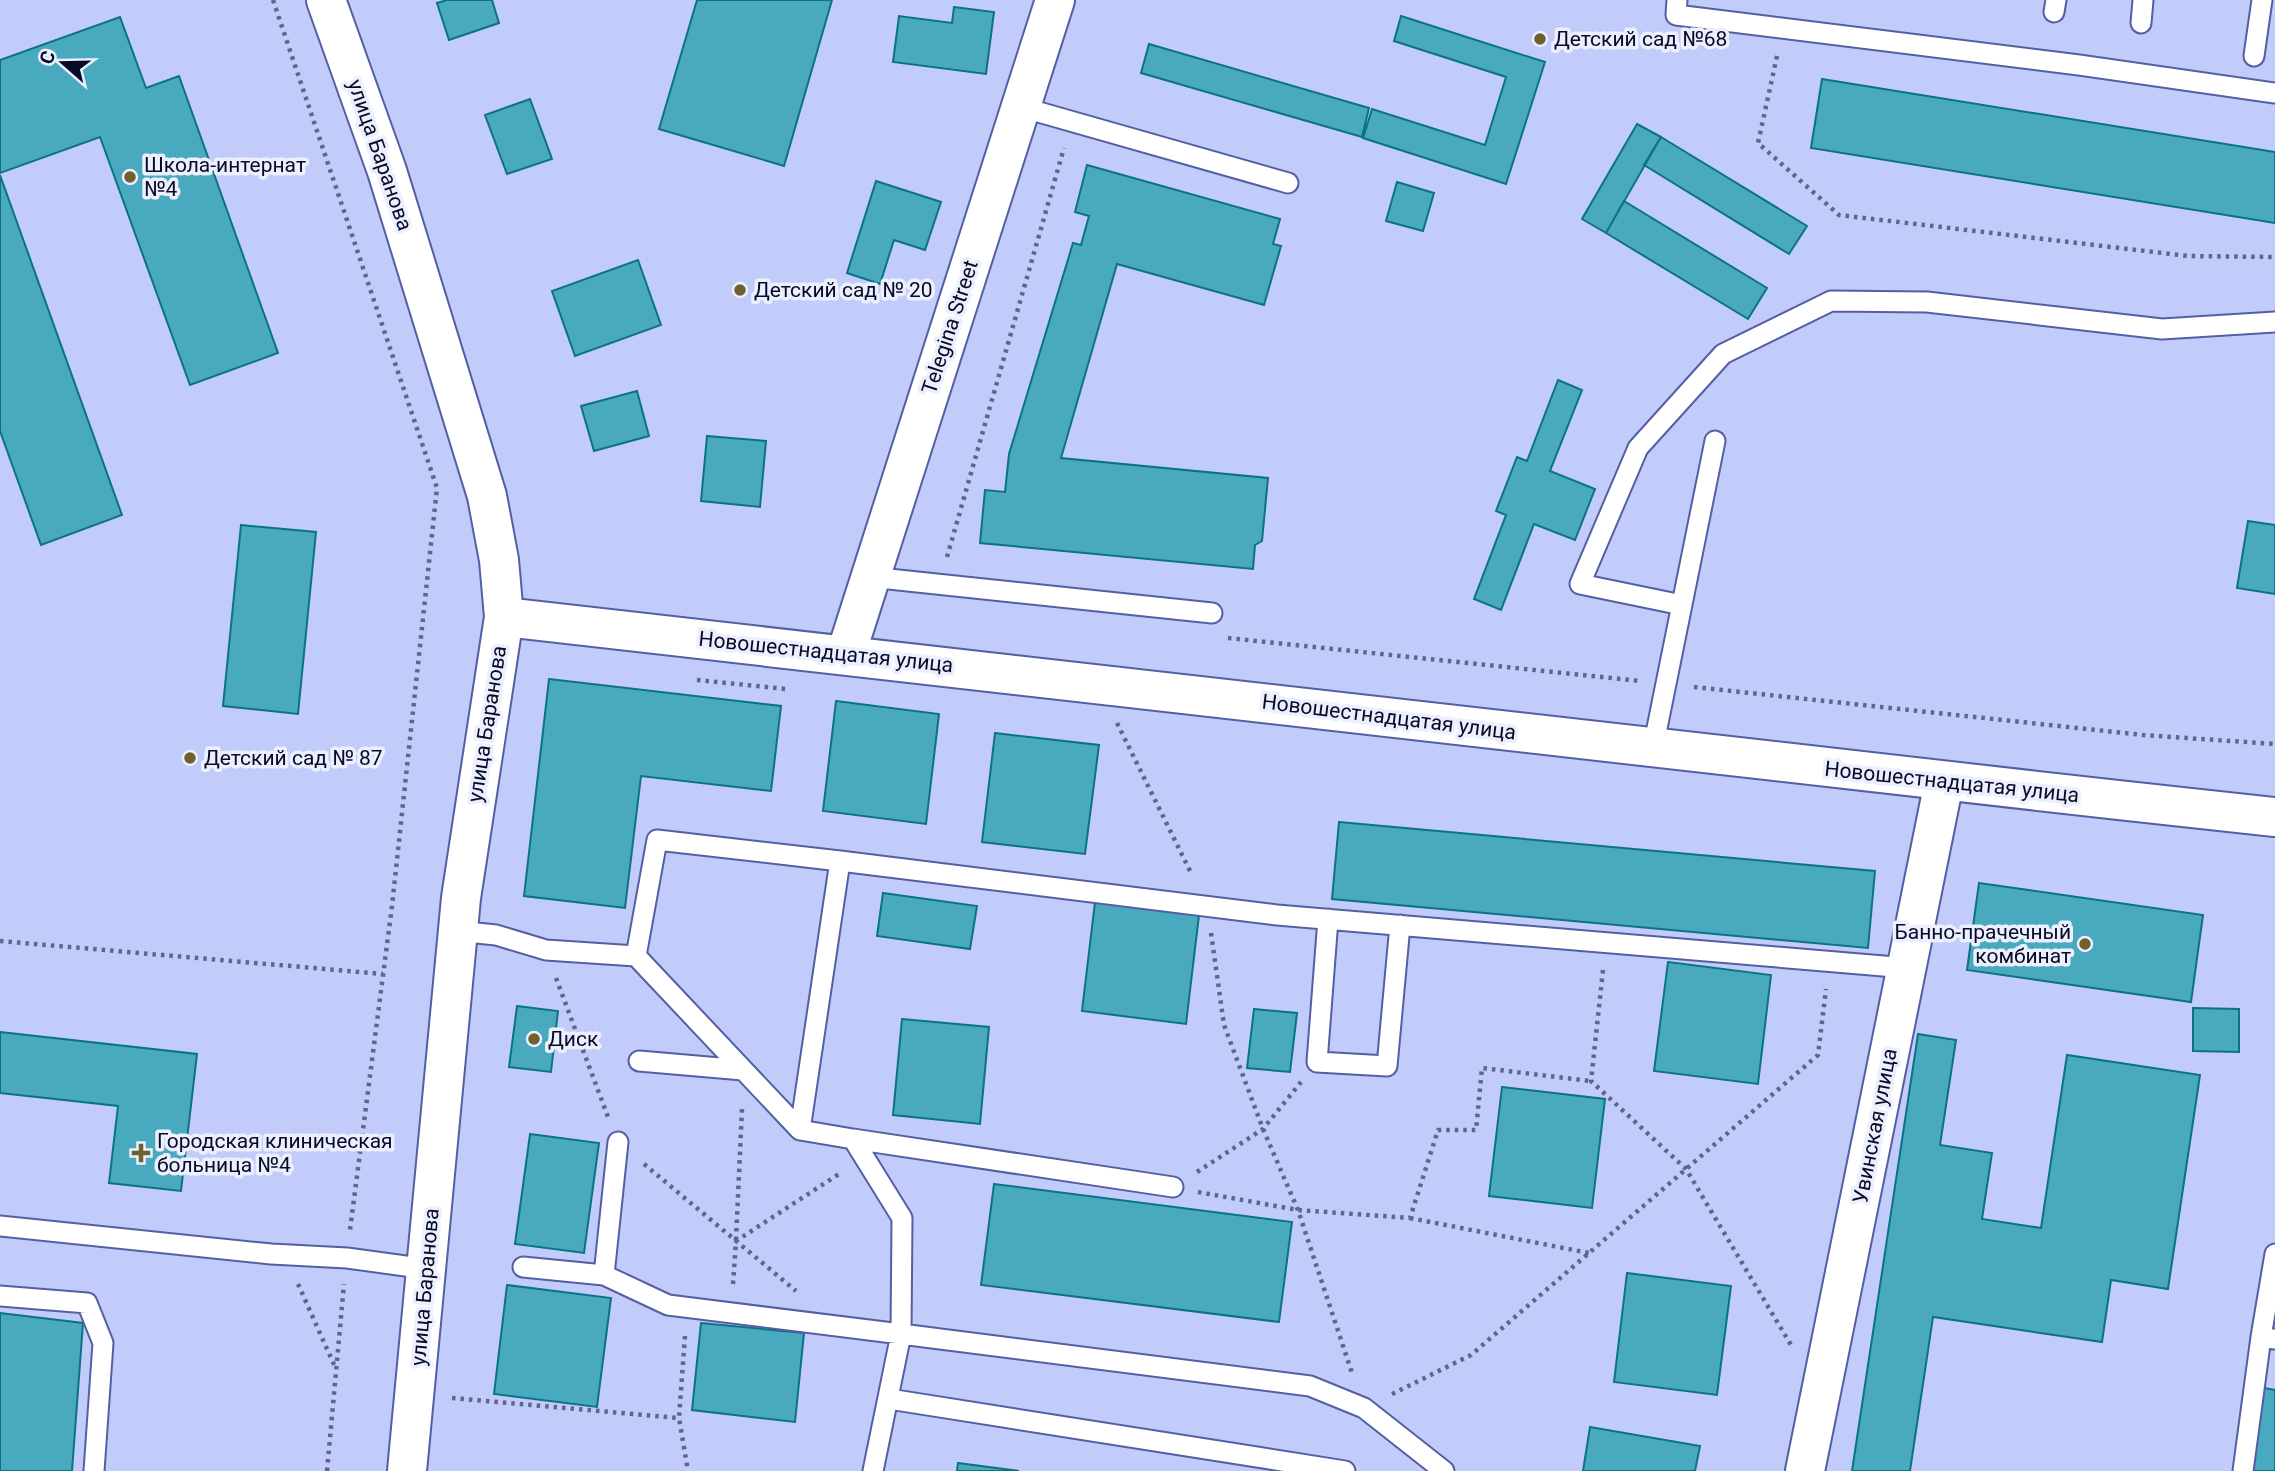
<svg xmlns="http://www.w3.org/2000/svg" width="2275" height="1471" font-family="Roboto,sans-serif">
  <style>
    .building { fill: #48a9bf; stroke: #0c7285; stroke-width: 2 }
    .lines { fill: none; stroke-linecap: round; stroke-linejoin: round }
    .service-casing { stroke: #545fa3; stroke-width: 23 }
    .minor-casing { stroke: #545fa3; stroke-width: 42 }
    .tertiary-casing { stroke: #545fa3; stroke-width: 42 }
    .path { stroke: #606689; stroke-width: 4.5; stroke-dasharray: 3.5 5; stroke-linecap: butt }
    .service { stroke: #fff; stroke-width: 19 }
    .minor { stroke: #fff; stroke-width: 38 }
    .tertiary { stroke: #fff; stroke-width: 38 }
    .poi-dot { fill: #6e612e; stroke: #ebeffe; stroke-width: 2.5 }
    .labels { text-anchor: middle; stroke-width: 7; stroke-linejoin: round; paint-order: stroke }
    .poi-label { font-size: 21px; fill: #090b26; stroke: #ebeffe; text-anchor: start }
    .street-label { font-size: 21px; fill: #090b26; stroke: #ebeffe }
  </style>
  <rect width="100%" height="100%" fill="#c2ccfa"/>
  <path class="building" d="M447,0H492L499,23L449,40L437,3Z
    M697,0H832L784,166L659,129Z
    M954,7L994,12L986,74L893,62L899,16L952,23Z
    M1401,16L1545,62L1506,184L1363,138L1372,109L1485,145L1506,77L1394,41Z
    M120,17L146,88L179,76L278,353L190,385L100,137L0,173V60Z
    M1149,44L1369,108L1362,137L1141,73Z
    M1822,79L2275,152V223L1811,148Z
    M530,99L552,159L507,174L485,115Z
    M1637,124L1661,137L1606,233L1582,219Z
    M1661,137L1807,226L1789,254L1644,165Z
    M1087,165L1280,219L1273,244L1281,246L1264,305L1117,264L1061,458L1268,478L1262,541L1255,545L1253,569L980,543L985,490L1005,492L1009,454L1073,243L1081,245L1089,216L1075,212Z
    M0,175L122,515L41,545L0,431Z
    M876,181L941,202L925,250L894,240L880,284L847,273Z
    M1397,182L1434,193L1423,231L1386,221Z
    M1624,201L1767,288L1748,319L1606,233Z
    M638,260L661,325L575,356L552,291Z
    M1558,380L1582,390L1550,471L1595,489L1575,540L1534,524L1501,610L1474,599L1506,515L1496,511L1517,457L1527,461Z
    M637,391L649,436L594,451L581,406Z
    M707,436L766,441L760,507L701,501Z
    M2248,521L2275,525V594L2237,588Z
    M241,525L316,532L298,714L223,706Z
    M549,679L781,706L771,791L641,776L625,908L524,896Z
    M836,701L939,714L926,824L823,811Z
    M995,733L1099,745L1085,854L982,842Z
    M1339,822L1875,871L1868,948L1332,899Z
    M1979,883L2203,915L2191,1002L1967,970Z
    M883,893L977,906L970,949L877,936Z
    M1095,902L1199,915L1186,1024L1082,1011Z
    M1668,962L1771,975L1758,1084L1654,1071Z
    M517,1006L558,1011L551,1072L509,1067Z
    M2193,1008L2239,1009V1052L2193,1051Z
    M1254,1009L1297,1013L1290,1072L1247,1068Z
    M902,1019L989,1027L980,1124L893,1115Z
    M0,1032L197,1054L181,1191L109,1183L118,1106L0,1093Z
    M1918,1034L1956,1040L1940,1145L1992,1153L1982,1219L2041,1228L2067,1055L2200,1075L2168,1289L2111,1280L2102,1342L1933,1317L1910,1471H1852Z
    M1502,1087L1605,1099L1592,1208L1489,1196Z
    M530,1134L599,1143L584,1253L515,1244Z
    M994,1184L1292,1222L1279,1322L981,1285Z
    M1627,1273L1731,1286L1717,1395L1614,1382Z
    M507,1285L611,1298L597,1407L494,1394Z
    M0,1313L83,1323L72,1471H0Z
    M701,1323L804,1333L795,1422L692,1410Z
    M2259,1387L2275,1390V1471H2246Z
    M1590,1427L1700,1446L1695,1471H1583Z
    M958,1463L1019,1471H957Z"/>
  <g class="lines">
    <defs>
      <path id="service" d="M1677,0L1676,15L2079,65L2275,93
        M2054,12L2056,0
        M2141,23L2143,0
        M2254,56L2262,0
        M1021,107L1288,183
        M870,577L1212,613
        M1682,605L1580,584L1638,448L1723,354L1831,301L1927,302L2162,329L2275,322
        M1653,748L1715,441
        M1328,919L1317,1062L1387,1066L1400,925
        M457,931L496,935L546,950L636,956L800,1130L853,1139L902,1218L901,1334L1310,1386L1364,1408L1444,1471
        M636,956L657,840L840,861
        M639,1061L743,1070
        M800,1130L840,861L1277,915L1907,968
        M853,1139L1173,1187
        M0,1226L271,1254L347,1258L427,1269
        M2275,1254L2261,1337L2275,1339
        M523,1267L604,1275L668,1305L901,1334L873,1471
        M604,1275L618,1142
        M0,1296L87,1303L103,1343L94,1471
        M889,1399L1345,1471
        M2243,1471L2261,1337"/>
      <path id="minor" d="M1805,1471L1944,782"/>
      <path id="tertiary" d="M326,0L387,171L487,496L499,560L504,617L461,898L407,1471
        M504,617C1094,681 1684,754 2275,817
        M846,654L1055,0"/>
    </defs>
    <use href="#service" class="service-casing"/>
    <use href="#minor" class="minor-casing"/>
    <use href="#tertiary" class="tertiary-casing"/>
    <path class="path" d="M273,0L437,488L392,906L350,1230
      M1777,56L1758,143L1839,215L2188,256L2275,257
      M947,557L1064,148
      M1228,638L1640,681
      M697,680L786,689
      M1694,687L2143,735L2275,744
      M1117,723L1192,875
      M1211,933L1224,1025L1263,1129L1298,1210L1352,1373
      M0,941L383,974
      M1603,970L1591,1081L1686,1169L1791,1345
      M556,978L608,1117
      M644,1164L796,1291
      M1197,1172L1263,1129L1301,1082
      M1198,1192L1298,1210L1410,1218L1438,1130H1476L1482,1068L1591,1081
      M1410,1218L1589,1253
      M736,1240L742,1109
      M298,1284L336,1369
      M733,1284L736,1241L842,1172
      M685,1336L679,1418L688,1471
      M1392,1394L1471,1355L1818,1055L1826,989
      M452,1398L679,1418
      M327,1471L344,1284"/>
    <use href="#service" class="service"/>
    <use href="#minor" class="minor"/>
    <use href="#tertiary" class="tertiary"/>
  </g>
  <g class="poi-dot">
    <circle cx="1540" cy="39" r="7"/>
    <circle cx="130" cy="177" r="7"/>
    <circle cx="740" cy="290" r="7"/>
    <circle cx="190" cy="758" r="7"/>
    <circle cx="2085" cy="944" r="7"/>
    <circle cx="534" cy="1039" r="7"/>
    <path d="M137.5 1142.5h7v7h7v7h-7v7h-7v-7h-7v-7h7z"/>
  </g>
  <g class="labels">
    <g class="poi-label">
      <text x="1554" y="46">Детский сад №68</text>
      <text x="144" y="172">Школа-интернат<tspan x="144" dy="24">№4</tspan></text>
      <text x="754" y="297">Детский сад № 20</text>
      <text x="204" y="765">Детский сад № 87</text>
      <text x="2071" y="939" text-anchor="end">Банно-прачечный<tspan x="2071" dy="24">комбинат</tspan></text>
      <text x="548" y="1046">Диск</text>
      <text x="157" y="1148">Городская клиническая<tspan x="157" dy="24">больница №4</tspan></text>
    </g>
    <g class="street-label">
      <text transform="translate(380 155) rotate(71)" y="7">улица Баранова</text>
      <text transform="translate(950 327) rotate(-72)" y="7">Telegina Street</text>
      <text transform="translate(826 652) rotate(6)" y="7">Новошестнадцатая улица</text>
      <text transform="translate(1389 717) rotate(7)" y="7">Новошестнадцатая улица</text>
      <text transform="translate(487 724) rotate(-81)" y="7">улица Баранова</text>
      <text transform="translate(1952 782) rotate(6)" y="7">Новошестнадцатая улица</text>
      <text transform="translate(1875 1126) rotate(-79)" y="7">Увинская улица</text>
      <text transform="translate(425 1287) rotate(-85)" y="7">улица Баранова</text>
    </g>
  </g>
  <g transform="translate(63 63) rotate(290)" stroke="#ebeffe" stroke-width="5" paint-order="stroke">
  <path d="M0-5L12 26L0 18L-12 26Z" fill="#090b26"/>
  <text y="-10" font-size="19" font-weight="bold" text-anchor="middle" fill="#090b26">С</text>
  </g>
</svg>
